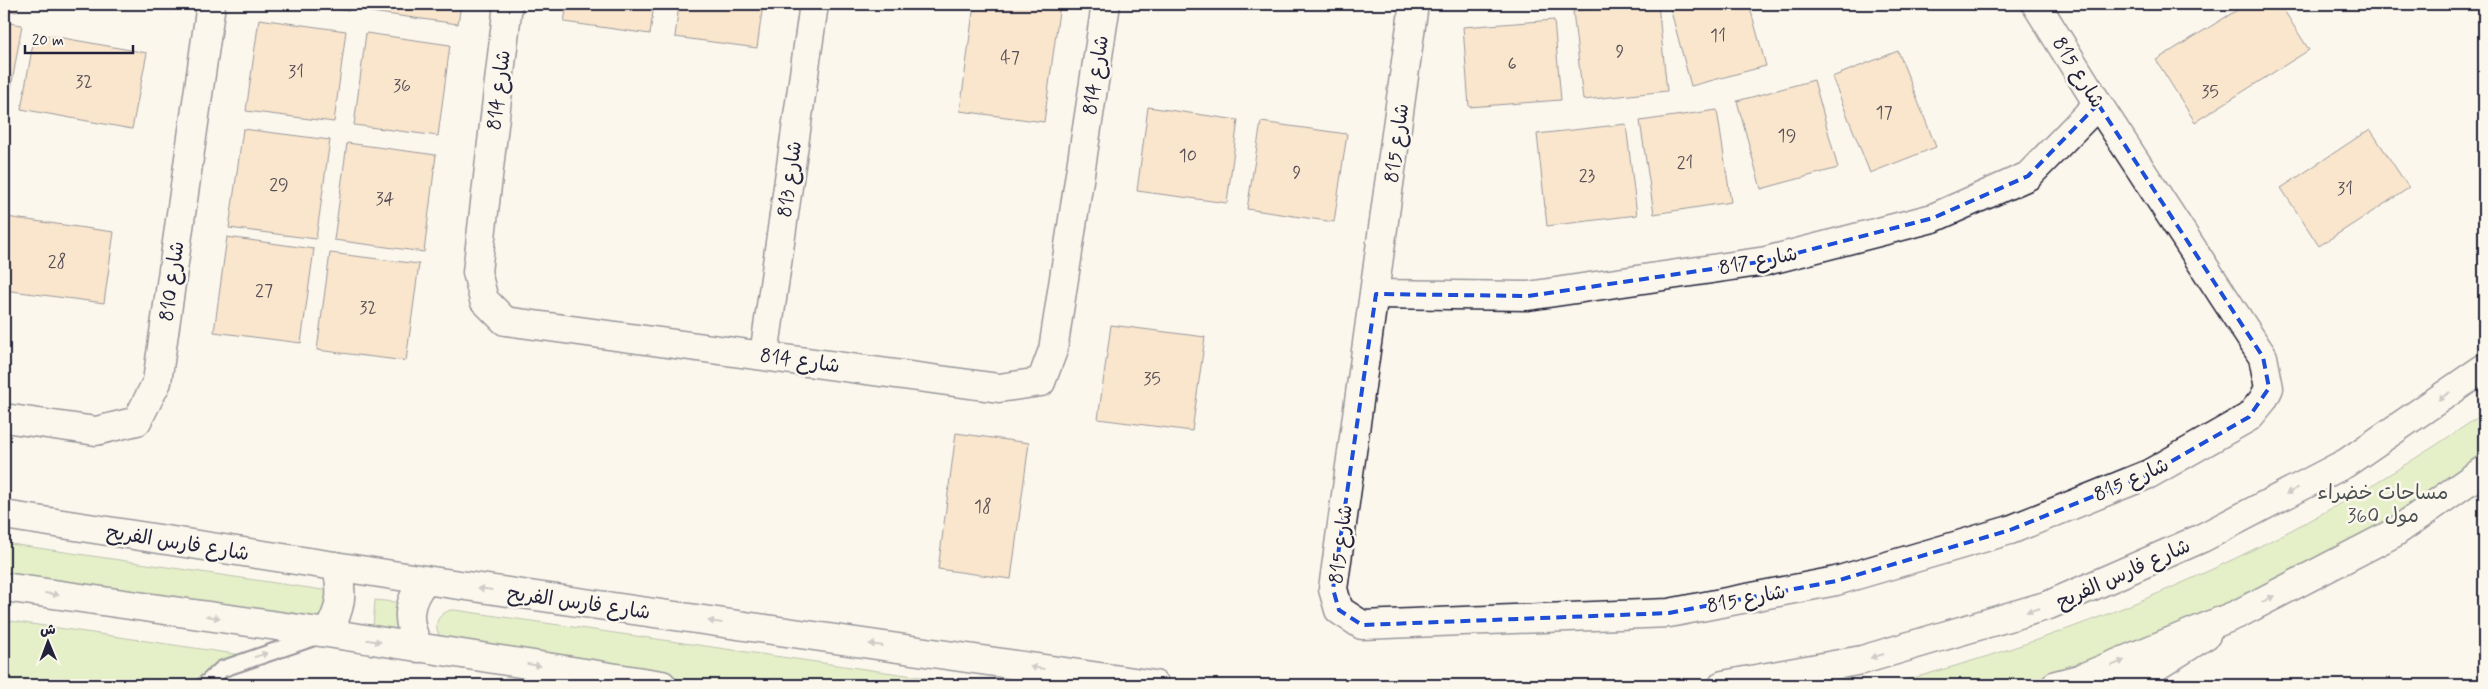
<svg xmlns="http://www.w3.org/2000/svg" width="2488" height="689" font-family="Mynerve,'Playpen Sans Arabic',sans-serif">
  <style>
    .green { fill: #c9e49b; stroke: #76836b }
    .building { fill: #f7d0a6; stroke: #22223b }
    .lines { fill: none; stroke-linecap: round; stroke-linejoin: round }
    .service-casing { stroke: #22223b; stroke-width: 19 }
    .minor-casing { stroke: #22223b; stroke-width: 31 }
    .tertiary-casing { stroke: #22223b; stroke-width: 31 }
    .service { stroke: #fbf7ec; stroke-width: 15 }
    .minor { stroke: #fbf7ec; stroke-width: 28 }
    .tertiary { stroke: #fbf7ec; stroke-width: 28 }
    .oneway { fill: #99979c }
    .marked { fill: none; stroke: #1d4ed8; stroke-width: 4; stroke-dasharray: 10 6; stroke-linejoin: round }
    .labels { text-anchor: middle; stroke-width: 5; stroke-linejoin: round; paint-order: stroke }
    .number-label { font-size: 18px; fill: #574e56 }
    .street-label { font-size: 20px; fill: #22223b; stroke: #fbf7ec }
    .park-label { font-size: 20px; fill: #4c5253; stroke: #fbf7ec }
  </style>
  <rect width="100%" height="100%" fill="#fbf7ec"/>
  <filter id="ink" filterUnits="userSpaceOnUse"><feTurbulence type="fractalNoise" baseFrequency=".02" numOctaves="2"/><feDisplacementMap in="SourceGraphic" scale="10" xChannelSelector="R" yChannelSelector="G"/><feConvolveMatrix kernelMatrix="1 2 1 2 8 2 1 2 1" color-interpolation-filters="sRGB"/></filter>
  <g filter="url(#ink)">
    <path class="green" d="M2484,413V463L2446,489L2287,580L2056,676L2027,685H1887C2108,627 2295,543 2484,413Z
      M4,543L323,590L327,591L334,620L4,582Z
      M375,600L404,603L399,640L373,627Z
      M450,610H455L976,685H706L449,648C437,636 428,619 450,610Z
      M4,620L242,655L213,685H4Z"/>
    <path class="building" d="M4,4H19L17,12L4,10Z
      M299,4H350L349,11Z
      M372,4H461L458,24L371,12Z
      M567,4H654L650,34L564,22Z
      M679,4H763L757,48L675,37Z
      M974,4H1060L1044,122L960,111Z
      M1636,4H1658L1667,91L1583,100L1573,11Z
      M1669,4H1749L1766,66L1691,86Z
      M2247,4H2280L2309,50L2195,122L2156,60Z
      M259,19L346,31L334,122L246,111Z
      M1554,20L1561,100L1469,107L1463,27Z
      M4,22L22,25L10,94L4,93Z
      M35,33L147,53L132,129L21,109Z
      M366,33L450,45L438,136L354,125Z
      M1898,51L1936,147L1870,173L1832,77Z
      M1814,80L1838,168L1761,189L1737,101Z
      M1148,107L1238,120L1227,203L1137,191Z
      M1717,110L1731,202L1654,214L1640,121Z
      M4,111H7L4,130Z
      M1261,122L1347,134L1334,222L1247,209Z
      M1626,124L1637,215L1547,226L1537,134Z
      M243,129L330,140L316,239L229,228Z
      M2370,129L2409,188L2319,246L2281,188Z
      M347,143L436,155L424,252L334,240Z
      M6,217L114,232L104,303L4,290Z
      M227,237L314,249L301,343L214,332Z
      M330,253L419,264L406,361L317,350Z
      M1111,325L1205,337L1192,431L1098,419Z
      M956,433L1029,443L1011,579L938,569Z"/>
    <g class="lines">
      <defs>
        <path id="service" d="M204,685L222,669L316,637"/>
        <path id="minor" d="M508,4L477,272L484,300L505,321L999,388L1041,382L1053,350L1106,4
          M1414,4L1333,589L1339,610L1362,625L1669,613L1836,581L2010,530L2149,474L2249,417L2263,400L2269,388L2263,357L2098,104L2036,4
          M1376,294L1528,296L1766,261L1933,218L2028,176L2098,104
          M764,355L814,4
          M4,418L96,431L137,421L157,382L211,4
          M2127,685L2206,635"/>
        <path id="tertiary" d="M4,515L425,580L1155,685
          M4,587L327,633L662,685
          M327,633C341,610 344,592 336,566
          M419,648C406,621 406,604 425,580
          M1723,685L1862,660L2049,605L2202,538L2346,463L2484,368
          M2056,685L2079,679L2238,614L2394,533L2484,470"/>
      </defs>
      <use href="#service" class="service-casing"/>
      <use href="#minor" class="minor-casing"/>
      <use href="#tertiary" class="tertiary-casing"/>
      <use href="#service" class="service"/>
      <use href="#minor" class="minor"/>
      <use href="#tertiary" class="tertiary"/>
    </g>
    <defs><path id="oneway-solid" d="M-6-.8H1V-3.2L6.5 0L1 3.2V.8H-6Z" transform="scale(1.25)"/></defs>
    <g class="oneway">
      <use href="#oneway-solid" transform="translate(2444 396) rotate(146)"/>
      <use href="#oneway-solid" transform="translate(2292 491) rotate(152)"/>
      <use href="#oneway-solid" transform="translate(485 589) rotate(-172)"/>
      <use href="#oneway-solid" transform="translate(52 594) rotate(8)"/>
      <use href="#oneway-solid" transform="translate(2268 599) rotate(-27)"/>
      <use href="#oneway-solid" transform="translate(2033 610) rotate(164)"/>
      <use href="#oneway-solid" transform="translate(213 617) rotate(8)"/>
      <use href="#oneway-solid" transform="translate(715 622) rotate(-172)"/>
      <use href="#oneway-solid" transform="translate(374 641) rotate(9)"/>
      <use href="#oneway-solid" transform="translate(876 645) rotate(-172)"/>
      <use href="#oneway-solid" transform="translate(261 655) rotate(-18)"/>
      <use href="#oneway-solid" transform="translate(1877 656) rotate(164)"/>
      <use href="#oneway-solid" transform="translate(2118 663) rotate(-22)"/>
      <use href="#oneway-solid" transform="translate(534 665) rotate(9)"/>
      <use href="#oneway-solid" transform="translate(1037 668) rotate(-172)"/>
    </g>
  </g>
  <path d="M0 0H2488V689H0ZM2098,104L2263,357L2269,388L2249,417L2149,474L2010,530L1836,581L1669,613L1362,625L1339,610L1333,589L1376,294L1528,296L1766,261L1933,218L2028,176Z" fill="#fbf7ec" fill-opacity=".55" fill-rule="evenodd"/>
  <path class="marked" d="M2098,104L2263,357L2269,388L2249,417L2149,474L2010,530L1836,581L1669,613L1362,625L1339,610L1333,589L1376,294L1528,296L1766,261L1933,218L2028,176Z"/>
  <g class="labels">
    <g class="number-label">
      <text x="1718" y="41">11</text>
      <text x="1620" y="57">9</text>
      <text x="1010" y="63">47</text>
      <text x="1512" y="69">6</text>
      <text x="296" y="77">31</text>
      <text x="84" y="87">32</text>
      <text x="402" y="91">36</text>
      <text x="2210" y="97">35</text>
      <text x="1884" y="118">17</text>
      <text x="1787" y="141">19</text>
      <text x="1188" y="161">10</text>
      <text x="1685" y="168">21</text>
      <text x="1297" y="178">9</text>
      <text x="1587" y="181">23</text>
      <text x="279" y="190">29</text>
      <text x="2345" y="194">31</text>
      <text x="385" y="204">34</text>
      <text x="57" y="267">28</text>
      <text x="264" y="296">27</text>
      <text x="368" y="313">32</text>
      <text x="1152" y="384">35</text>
      <text x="983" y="512">18</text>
    </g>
    <g class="street-label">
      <text transform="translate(2079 72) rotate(58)" y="7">شارع 815</text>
      <text transform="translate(1095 75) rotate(-81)" y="7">شارع 814</text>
      <text transform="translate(498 90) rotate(-83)" y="7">شارع 814</text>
      <text transform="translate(1396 143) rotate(-82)" y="7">شارع 815</text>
      <text transform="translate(789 179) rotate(-82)" y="7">شارع 813</text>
      <text transform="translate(1758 260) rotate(-11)" y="7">شارع 817</text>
      <text transform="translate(171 281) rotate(-82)" y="7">شارع 810</text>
      <text transform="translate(800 360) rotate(8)" y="7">شارع 814</text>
      <text transform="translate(2131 479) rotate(-24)" y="7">شارع 815</text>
      <text transform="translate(178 542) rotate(9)" y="7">شارع فارس الفريح</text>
      <text transform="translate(1340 544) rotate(-83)" y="7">شارع 815</text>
      <text transform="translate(2123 573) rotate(-24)" y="7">شارع فارس الفريح</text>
      <text transform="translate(1746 598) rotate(-11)" y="7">شارع 815</text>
      <text transform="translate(579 602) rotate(8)" y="7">شارع فارس الفريح</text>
    </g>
    <g class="park-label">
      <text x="2383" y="499">مساحات خضراء<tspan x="2383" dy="23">360 مول</tspan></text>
    </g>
  </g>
  <rect width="2488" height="689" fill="none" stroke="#fbf7ec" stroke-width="20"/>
  <rect x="10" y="10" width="2468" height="669" fill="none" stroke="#22223b" stroke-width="2" filter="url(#ink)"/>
  <g transform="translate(48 642) rotate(359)" stroke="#fbf7ec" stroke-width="4" paint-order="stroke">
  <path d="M0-4L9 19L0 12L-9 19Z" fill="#22223b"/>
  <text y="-8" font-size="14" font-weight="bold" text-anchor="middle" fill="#22223b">ش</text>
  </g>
  <path d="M25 45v8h108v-8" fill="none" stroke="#22223b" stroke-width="2.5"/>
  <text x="32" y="45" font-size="15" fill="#22223b" stroke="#fbf7ec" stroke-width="4" paint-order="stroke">20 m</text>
</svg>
